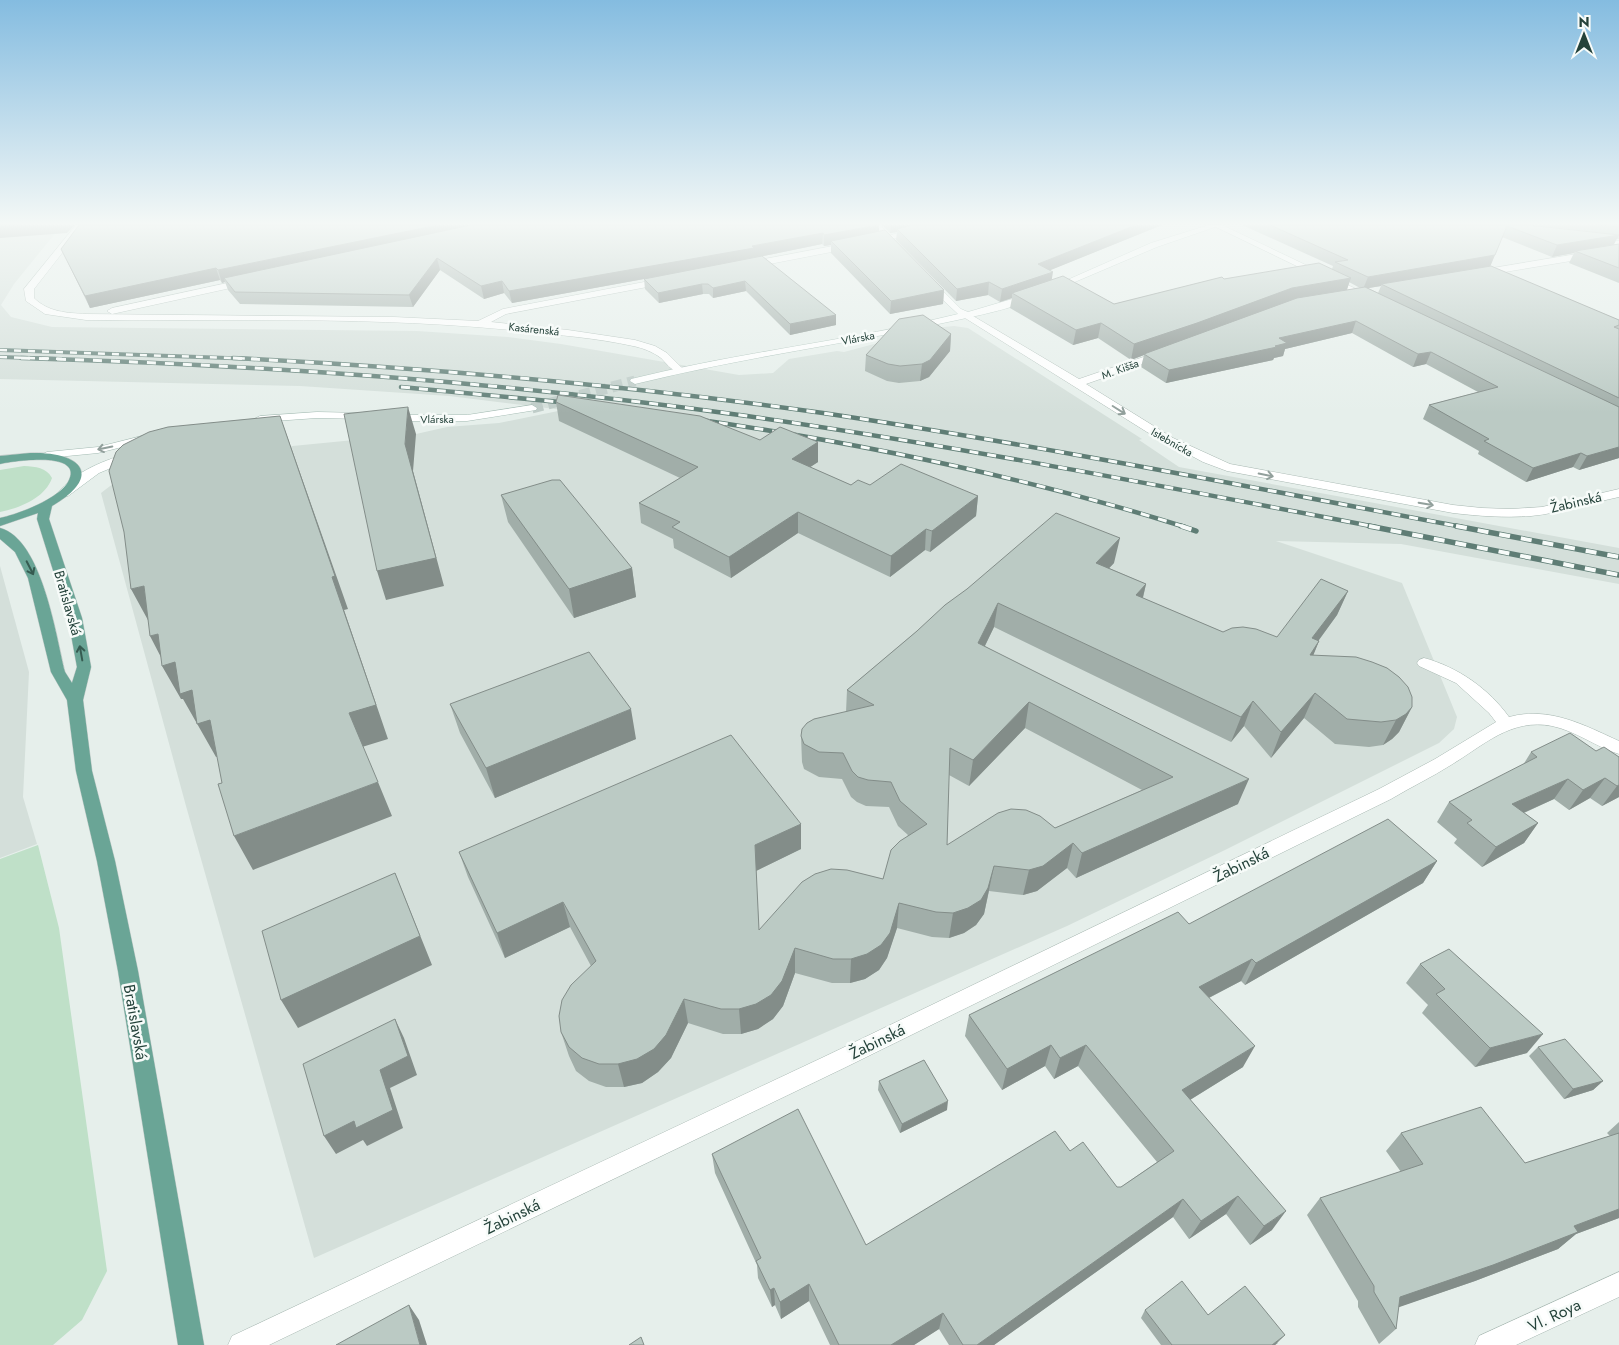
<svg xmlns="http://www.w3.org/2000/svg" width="1619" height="1345" font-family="Jost,sans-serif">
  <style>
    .built { fill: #d4dfda }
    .green { fill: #bfe0c8 }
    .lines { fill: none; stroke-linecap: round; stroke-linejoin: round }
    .secondary-tunnel { stroke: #bfccc8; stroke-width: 11; stroke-dasharray: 11 5.5; stroke-linecap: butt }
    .street-casing { stroke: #a8b8b2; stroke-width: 1 }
    .secondary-casing { stroke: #a4bbb3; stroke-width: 1 }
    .primary-casing { stroke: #c2cac8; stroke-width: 1 }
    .street { fill: #fff; fill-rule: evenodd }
    .secondary { fill: #fff; fill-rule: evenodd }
    .primary { fill: #6aa596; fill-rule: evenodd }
    .rail-far2-casing { stroke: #5f7d75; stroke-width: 4 }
    .rail-far1-casing { stroke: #5f7d75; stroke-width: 4.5 }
    .rail-casing { stroke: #5f7d75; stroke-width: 5.5 }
    .rail-far2 { stroke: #f7fbf9; stroke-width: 2.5; stroke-dasharray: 7; stroke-linecap: butt }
    .rail-far1 { stroke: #f7fbf9; stroke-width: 3; stroke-dasharray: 9; stroke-linecap: butt }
    .rail { stroke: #f7fbf9; stroke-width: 4; stroke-dasharray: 11; stroke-linecap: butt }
    .wall { fill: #a1aea9; fill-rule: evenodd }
    .shaded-wall { fill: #838d89 }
    .building { fill: #bbcac4; stroke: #838d89; fill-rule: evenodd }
    .oneway { stroke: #92a09c }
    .oneway2 { stroke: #365b51 }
    .labels { text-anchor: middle; stroke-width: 5; stroke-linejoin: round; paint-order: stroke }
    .far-street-label { font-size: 11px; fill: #24423a; stroke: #f7fbf9 }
    .street-label { font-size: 14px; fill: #24423a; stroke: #f7fbf9 }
    .near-street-label { font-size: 16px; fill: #24423a; stroke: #f7fbf9 }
  </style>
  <rect width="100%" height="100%" fill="#e6efeb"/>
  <path class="built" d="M0,225H62L14,284L1,305L11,317L52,327L417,331L508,337L561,344L739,375L773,373L789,359L837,351L844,352L934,328L954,326L968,328L1142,439L1139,440L1179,467L1619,548V584L1401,544L1276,541L1402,583L1457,717L1454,729L1439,743L1225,850L1067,926L314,1258L186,806L101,493L127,473L199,455L416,434L447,427L499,423L563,410L449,396L300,386L0,379Z
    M0,566L29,672L23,797L37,844L0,858Z"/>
  <path class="green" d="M24,466C36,467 46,467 52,478C45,498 20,508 0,512V470Z
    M38,845L59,928L107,1271L82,1320L53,1345H0V859Z"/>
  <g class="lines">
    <path class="secondary-tunnel" d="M532,408L635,381"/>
    <defs>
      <path id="street" d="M76,225H84L34,289V298C48,312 67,313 86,314L394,317L478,321L503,309L665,278L669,281L668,283L506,314L491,322L568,330L635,340L655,346L667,353L683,369L678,372C671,370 666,363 661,358C653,352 643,348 633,346C597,338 558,335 521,331C378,316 229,321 86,320L45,314L26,301L24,289Z
        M917,225H926L917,233L872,244L868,242L911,229Z
        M1212,225H1222L1375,298L1370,301L1367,300Z
        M849,243L853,246L852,248L749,268L745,265L749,262Z
        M1619,247V253L1481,276L1477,273L1481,270Z
        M246,279L250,282L249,284L112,314L107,311L112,308Z
        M968,313L1079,379L1158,352H1166V356L1086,384L1173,438L1230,464L1453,505L1482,508L1511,509L1542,507L1619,489V497C1590,503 1561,513 1531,516C1505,518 1479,516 1453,513L1227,471L1203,462L1147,432L965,318L963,316Z
        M1424,658C1458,667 1489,689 1509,717C1549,706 1584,725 1619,741V754C1596,747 1576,731 1552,726C1511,718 1484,745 1451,765C1432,777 1411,787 1391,799L844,1068L269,1345H228L232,1336L830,1054L1379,789L1435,759L1496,722L1489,713L1456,683L1419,666L1417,663L1419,660Z
        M1619,1272V1297L1516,1345H1475L1479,1336Z"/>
      <path id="secondary" d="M872,225H880L898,244V248H892Z
        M1209,225H1221L1157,247L1056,290L1053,291L1049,288L1151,243Z
        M1592,238L1619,241V245L1592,242Z
        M930,280L933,281L961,309L968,312L1029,294L1034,297C1024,306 976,316 962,319C854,343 743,357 635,384L630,381L631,379C739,352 850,341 958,314L927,285V281Z
        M532,405L537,408L536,410L467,421H392L386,418L392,415H467Z
        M317,412L364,413L369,416L364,419L317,418L260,422L254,419L260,416Z
        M146,435L150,436L152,438L150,440L98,453L47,458L41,455L47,452L98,447Z
        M131,453L137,456L135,458L99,473L68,496H60L58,493C74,472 106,459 131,453Z"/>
      <path id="primary" d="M30,453C80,451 105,475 52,506L49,519L82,618L91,667L83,700L92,771L115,861L138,971L204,1345H178L118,971L97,861L76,771L67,700L51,672L28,578L15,552L0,539V528C42,539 56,636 65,672L72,683L77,667L68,618L37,519L38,513L0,526V518C19,514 58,499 68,482C86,450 12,461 0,464V456Z"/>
    </defs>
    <use href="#street" class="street-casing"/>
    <use href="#secondary" class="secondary-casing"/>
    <use href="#primary" class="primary-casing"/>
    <use href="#street" class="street"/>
    <use href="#secondary" class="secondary"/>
    <use href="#primary" class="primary"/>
    <defs>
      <path id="rail-far2" d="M0,350L257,359
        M0,357L62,359"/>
      <path id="rail-far1" d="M21,358C264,365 506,382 747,416C957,446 1167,487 1376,527
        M233,358C430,368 627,385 823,413C1037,445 1250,487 1462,527
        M401,387L570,403
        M701,420C865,444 1026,477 1185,527"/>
      <path id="rail" d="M1181,526L1196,531
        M1369,526L1619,575
        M1456,526L1619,557"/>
    </defs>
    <use href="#rail-far2" class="rail-far2-casing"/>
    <use href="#rail-far1" class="rail-far1-casing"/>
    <use href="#rail" class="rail-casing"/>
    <use href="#rail-far2" class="rail-far2"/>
    <use href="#rail-far1" class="rail-far1"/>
    <use href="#rail" class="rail"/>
  </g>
  <path class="wall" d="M79,225L879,232L944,290L943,304L890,314L831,253V245L824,246L822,244L754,258L836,315V325L790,335L746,291L713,298L709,294H703L659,303L645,289L644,279L512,303L504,293L484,299L440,270L413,307L240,304L228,290L225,282L222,283L220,280L90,308L67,261Z
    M882,225H1162L1050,270L1052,280L1114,304L1224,279L1332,269L1333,266L1242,225H1619V239H1616L1613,245L1619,244V283L1569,263L1574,253L1552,257L1502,237L1490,266L1619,320V458L1579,470L1573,467L1526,482L1478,454L1479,451L1423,419L1429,405L1478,392L1426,364L1413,367L1352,333L1285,349L1283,356L1274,358L1273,360L1166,383L1141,367L1144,355L1131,360L1098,338L1073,345L1010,308L1012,298L1000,302L988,295L956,301L896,240L897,232L890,233ZM1349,282L1360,288L1347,290ZM1381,286L1378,293L1368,288Z
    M951,334L950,351L929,377L920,381L899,383L887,381L865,371L866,355Z
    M556,402L760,440L818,442V462L810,467L851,485H870L978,496L976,516L930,552L925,550L890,577L798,533L731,578L674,548L673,539L641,523L639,503L680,478L559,421Z
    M501,495L632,568L636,597L574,618L508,522Z
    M1114,563L1109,568L1146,584L1143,598L1223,632L1277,637L1348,591L1337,615L1319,640V641L1313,655L1412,707L1399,732L1392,739L1383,745L1369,747L1335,744L1304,718L1271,758L1244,726L1231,742L994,627L985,646L1238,804L1076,878L1067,868L1037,891L1023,895L989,891L984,914L976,925L964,933L949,938L932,937L897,928L887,958L879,970L865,979L850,983H832L795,973L783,1006L773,1019L758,1029L741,1034H723L688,1023L671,1058L658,1072L642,1083L624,1087H606L589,1081L576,1071L569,1056L561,1032L591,966L570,927L505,958L468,877L459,852L801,824V849L756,871L759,930L883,879L908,835L898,826L889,807L866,806L857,802L851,797L842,779L819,777L804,769L802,762L801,736L846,712L847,690L917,631ZM1025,728L1142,790L1055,828L947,845L949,775L969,786Z
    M450,704L636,739L495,798L460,733Z
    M1596,751L1619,757V797L1602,806L1590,798L1569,810L1554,799L1524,813L1538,823L1524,843L1482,867L1454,843L1457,839L1437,822L1449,802L1523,765L1531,752Z
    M1437,861L1423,883L1245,985L1241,981L1209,998L1243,1067L1190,1100L1272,1230L1250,1245L1226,1214L1189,1239L1173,1217L994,1345H949L939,1329L914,1345H830L809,1301L781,1319L775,1305L772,1307L758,1278L757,1265L715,1173L712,1154L866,1245L1070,1151L1117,1187H1121L1157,1162L1078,1066L1054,1079L1045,1066L1002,1090L965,1036L969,1015L1189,924Z
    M1420,964L1527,1053L1475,1067L1422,1013L1428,1005L1406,983Z
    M1538,1047L1603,1081L1593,1090L1564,1099L1529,1056Z
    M879,1081L947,1110L900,1133L878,1090Z
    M1619,1122V1218L1576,1234L1558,1249L1475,1281L1398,1307L1396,1329L1379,1344L1358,1307V1301L1307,1215L1320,1198L1401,1172L1386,1151L1401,1133L1525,1163L1610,1136L1607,1133Z
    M1145,1310L1208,1315L1278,1343L1275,1345H1161L1141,1318Z"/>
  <path class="shaded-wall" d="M19,225H75L67,233L0,238V226Z
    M438,225H495L224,278L225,282L222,283L218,270Z
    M879,225V236L831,241V245L824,246V235Z
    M891,225H921L897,229V232L890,233Z
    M1136,225H1162L1036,276L1038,264Z
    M823,233L822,244L754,258V259L512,303L509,291Z
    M1619,235L1613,246L1575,251L1574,253L1552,257L1557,245Z
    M1495,255L1490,267L1381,284V286L1363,289L1368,277Z
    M437,258L440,270L413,307L409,295Z
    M216,268L220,280L90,308L85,296Z
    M1053,272L1051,284L1012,293V298L1000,302L1002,289Z
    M1351,278L1346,292L1144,354V355L1131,360L1134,344L1292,288Z
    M502,281L504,293L484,299L481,286Z
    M745,281L746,291L713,298V288Z
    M989,282L988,295L956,301L957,289Z
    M702,284L703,294L659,303L658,293Z
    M944,290L943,304L890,314L891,301Z
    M836,315V325L790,335V324Z
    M1356,321L1352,333L1285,349L1283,356L1274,358L1273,360L1166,383L1169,370L1279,338Z
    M1101,323L1098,338L1073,345L1076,330Z
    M951,334L950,351L929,377L920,381L922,364Z
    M1431,352L1426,364L1413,367L1418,354Z
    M408,407L416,434L413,471L444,586L386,600L377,571L405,444Z
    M280,416L348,609L344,610L388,739L362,747L349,713L332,577Z
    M818,442V462L792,479V459Z
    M1619,447V458L1579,470L1587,456Z
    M1581,453L1573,467L1526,482L1533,468Z
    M978,496L976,516L930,552L932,531Z
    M798,512V533L731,578L729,557Z
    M926,529L925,550L890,577L891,556Z
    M1120,538L1114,563L1091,587L1096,563Z
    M632,568L636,597L574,618L569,589Z
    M1146,584L1140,609L1136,595Z
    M144,586L149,622L131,589Z
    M1348,591L1337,615L1302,663L1312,638Z
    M998,603L994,627L974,668L978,643Z
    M158,634L210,720L228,754L216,757L183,699H181L162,666L165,665L150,636Z
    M1319,641L1309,666L1310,655Z
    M1315,693L1304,718L1271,758L1281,732Z
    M1253,701L1244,726L1231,742L1241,717Z
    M1029,702L1025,728L969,786L973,760Z
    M1412,707L1399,732L1392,739L1383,745L1396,720Z
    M631,709L636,739L495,798L486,768Z
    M1605,778L1590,798L1569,810L1583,790Z
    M1249,779L1238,804L1076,878L1082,853Z
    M1568,779L1554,799L1498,824L1512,804Z
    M378,782L392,816L253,870L234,836Z
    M1619,785V797L1602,806L1617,786Z
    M1538,823L1524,843L1482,867L1496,847Z
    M801,824V849L756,871L755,845Z
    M1073,843L1067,868L1037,891L1023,895L1029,870Z
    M1437,861L1423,883L1245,985L1256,963Z
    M994,866L984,914L976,925L964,933L949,938L953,913Z
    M395,873L432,965L298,1028L281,1000Z
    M563,902L570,927L505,958L497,933Z
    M899,903L897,928L887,958L879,970L865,979L850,983L851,959Z
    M795,948V973L783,1006L773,1019L758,1029L741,1034L739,1009Z
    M1252,959L1241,981L1189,1008L1199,987Z
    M684,999L688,1023L671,1058L658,1072L642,1083L624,1087L618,1064Z
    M395,1019L404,1038L417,1075L390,1088L403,1128L367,1146L363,1140L336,1154L324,1136Z
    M1543,1034L1527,1053L1475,1067L1490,1048Z
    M1051,1045L1045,1066L1002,1090L1007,1069Z
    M1086,1045L1078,1066L1054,1079L1060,1058Z
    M1255,1046L1243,1067L1172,1111L1182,1090Z
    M1603,1081L1593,1090L1564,1099L1573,1089Z
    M948,1101L947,1110L900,1133L902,1124Z
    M1238,1196L1226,1214L1189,1239L1201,1221Z
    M1183,1199L1173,1217L994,1345H977Z
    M1619,1209V1218L1576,1234L1558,1249L1475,1281L1385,1312L1400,1297L1574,1226Z
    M1286,1211L1272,1230L1250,1245L1264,1226Z
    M809,1284V1301L781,1319L780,1302Z
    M774,1288L775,1305L772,1307L770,1290Z
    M409,1305L419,1320L427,1345H420Z
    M943,1313L939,1329L914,1345H891Z
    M1285,1335L1275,1345H1272Z"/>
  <path class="building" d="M0,225H19L0,226Z
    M79,225H438L218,270L216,268L85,296L61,249Z
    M471,225H878L824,235L823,233L752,246L754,248L509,291L502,281L481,286L437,258L409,295L235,292L224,278Z
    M912,225H1136L1038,264L1053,272L1002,289L989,282L957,289L897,229Z
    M1270,225H1528L1619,235L1557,245L1507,226L1495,255L1368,277L1335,262L1348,260Z
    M1598,225H1619V227Z
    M885,230L944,290L891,301L831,241Z
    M1619,244V268L1575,251Z
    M762,256L836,315L790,324L745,281L713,288L708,284H702L658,293L644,279Z
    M1319,263L1351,278L1292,288L1197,323L1134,344L1101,323L1076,330L1012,293L1063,276L1114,304L1222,277L1224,279Z
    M1491,266L1619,320V325L1614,327L1619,329V398L1381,284Z
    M1365,287L1619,407V447L1587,456L1581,453L1533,468L1484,441L1489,439L1429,405L1498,387L1431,352L1418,354L1356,321L1279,338L1287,343L1275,346L1277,347L1169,370L1144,354L1297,298Z
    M923,315L951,334L930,360L922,364L900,366L888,364L866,355L899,319Z
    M558,395L700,416L760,440L780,427L818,442L792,459L851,485L858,480L870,485L901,464L978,496L932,531L926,529L891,556L798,512L729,557L672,527L680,522L639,503L698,467L556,402Z
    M408,407L405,444L436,558L377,571L344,414Z
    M280,416L335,576L332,577L376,705L349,713L378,782L234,836L218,784L222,783L210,720L197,724L192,690L180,694L175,662L162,666L158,634L150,636L144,586L131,589L124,532L109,471L116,452L123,445L149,432L168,427Z
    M552,480H560L632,568L569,589L501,495Z
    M1056,513L1120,538L1096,563L1146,584L1136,595L1223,632L1232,628L1243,627L1256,629L1277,637L1321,579L1348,591L1312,638L1319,641L1310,655L1356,657L1372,662L1387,668L1399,677L1408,687L1412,697V707L1406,714L1396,720L1381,722L1347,719L1315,693L1281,732L1253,701L1241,717L998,603L978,643L1249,779L1082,853L1073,843L1043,866L1029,870L994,866L988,888L981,900L968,908L953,913L936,912L899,903L890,933L881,945L867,954L851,959H833L795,948L782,981L771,995L756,1004L739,1009H721L684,999L666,1035L654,1049L637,1059L618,1064H599L582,1058L569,1047L561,1032L559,1016L562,1000L571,985L596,961L563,902L497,933L459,852L731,735L801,824L755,845L759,930L802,882L815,874L831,869L847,870L883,879L891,850L900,841L927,824L900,801L891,782L868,780L858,777L852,771L843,753L819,752L804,744L801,736L802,729L807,723L814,719L874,705L847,690L917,631L945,605L967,589ZM1029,702L1173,777L1055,828L1040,816L1026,810L1011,809L998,813L947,845L950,748L973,760Z
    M589,652L631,709L486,768L450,704Z
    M1570,733L1596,751L1604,747L1619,757V785L1617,786L1605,778L1583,790L1568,779L1512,804L1538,823L1496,847L1467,823L1472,820L1449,802L1537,757L1531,752Z
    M1388,819L1437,861L1256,963L1252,959L1199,987L1255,1046L1182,1090L1286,1211L1264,1226L1238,1196L1201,1221L1183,1199L977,1345H963L943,1313L891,1345H839L809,1284L780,1302L774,1288L770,1290L756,1261L761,1258L712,1154L798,1109L866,1245L1055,1131L1070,1151L1083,1142L1117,1187H1121L1174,1151L1086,1045L1060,1058L1051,1045L1007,1069L969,1015L1178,912L1189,924Z
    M395,873L420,936L281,1000L262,931Z
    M1449,949L1543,1034L1490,1048L1436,994L1445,989L1420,964Z
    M395,1019L408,1056L380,1070L393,1110L356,1128L354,1121L324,1136L303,1064Z
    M1565,1039L1603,1081L1573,1089L1538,1047Z
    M924,1060L948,1101L902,1124L879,1081Z
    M1481,1107L1525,1163L1619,1133V1209L1574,1226L1578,1232L1493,1265L1400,1297L1396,1329L1374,1292V1286L1320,1198L1423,1164L1401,1133Z
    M1182,1281L1208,1315L1245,1286L1285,1335L1272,1345H1172L1145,1310Z
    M409,1305L420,1345H336Z
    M641,1337L644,1345H629Z"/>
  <defs><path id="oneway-shaft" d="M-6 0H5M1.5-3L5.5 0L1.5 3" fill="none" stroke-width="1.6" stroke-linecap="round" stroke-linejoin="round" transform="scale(1.25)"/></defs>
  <g class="oneway">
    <use href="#oneway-shaft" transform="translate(1119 410) rotate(32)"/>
    <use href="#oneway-shaft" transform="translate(105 448) rotate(168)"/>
    <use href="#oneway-shaft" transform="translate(1266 475) rotate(11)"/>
    <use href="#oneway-shaft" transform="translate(1426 504) rotate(10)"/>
  </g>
  <g class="oneway2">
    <use href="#oneway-shaft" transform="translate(30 568) rotate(63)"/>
    <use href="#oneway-shaft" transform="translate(81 653) rotate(-100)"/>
  </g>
  <linearGradient id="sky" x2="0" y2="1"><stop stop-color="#84bce0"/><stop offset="0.54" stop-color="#f4f8f6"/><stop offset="1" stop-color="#f4f8f6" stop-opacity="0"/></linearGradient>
  <rect width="1619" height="413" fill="url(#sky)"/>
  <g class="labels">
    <g class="far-street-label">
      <text transform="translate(534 329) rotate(6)" y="4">Kasárenská</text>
      <text transform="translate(858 338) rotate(-11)" y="4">Vlárska</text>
      <text transform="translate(1120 369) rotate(-20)" y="4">M. Kišša</text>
      <text x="437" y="423">Vlárska</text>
      <text transform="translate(1172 442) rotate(30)" y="4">Istebnícka</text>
    </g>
    <g class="street-label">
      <text transform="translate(1576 502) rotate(-13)" y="5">Žabinská</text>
      <text transform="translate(68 603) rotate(74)" y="5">Bratislavská</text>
    </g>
    <g class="near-street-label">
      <text transform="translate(1241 864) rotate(-26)" y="6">Žabinská</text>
      <text transform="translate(136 1022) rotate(80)" y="6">Bratislavská</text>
      <text transform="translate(877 1041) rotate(-26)" y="6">Žabinská</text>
      <text transform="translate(512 1216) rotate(-26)" y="6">Žabinská</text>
      <text transform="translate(1554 1315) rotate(-25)" y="6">Vl. Roya</text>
    </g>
  </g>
  <g transform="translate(1584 35)" stroke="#f7fbf9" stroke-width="4" paint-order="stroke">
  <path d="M0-4L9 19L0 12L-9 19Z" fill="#24423a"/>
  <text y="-8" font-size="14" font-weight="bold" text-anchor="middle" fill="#24423a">N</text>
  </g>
</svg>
